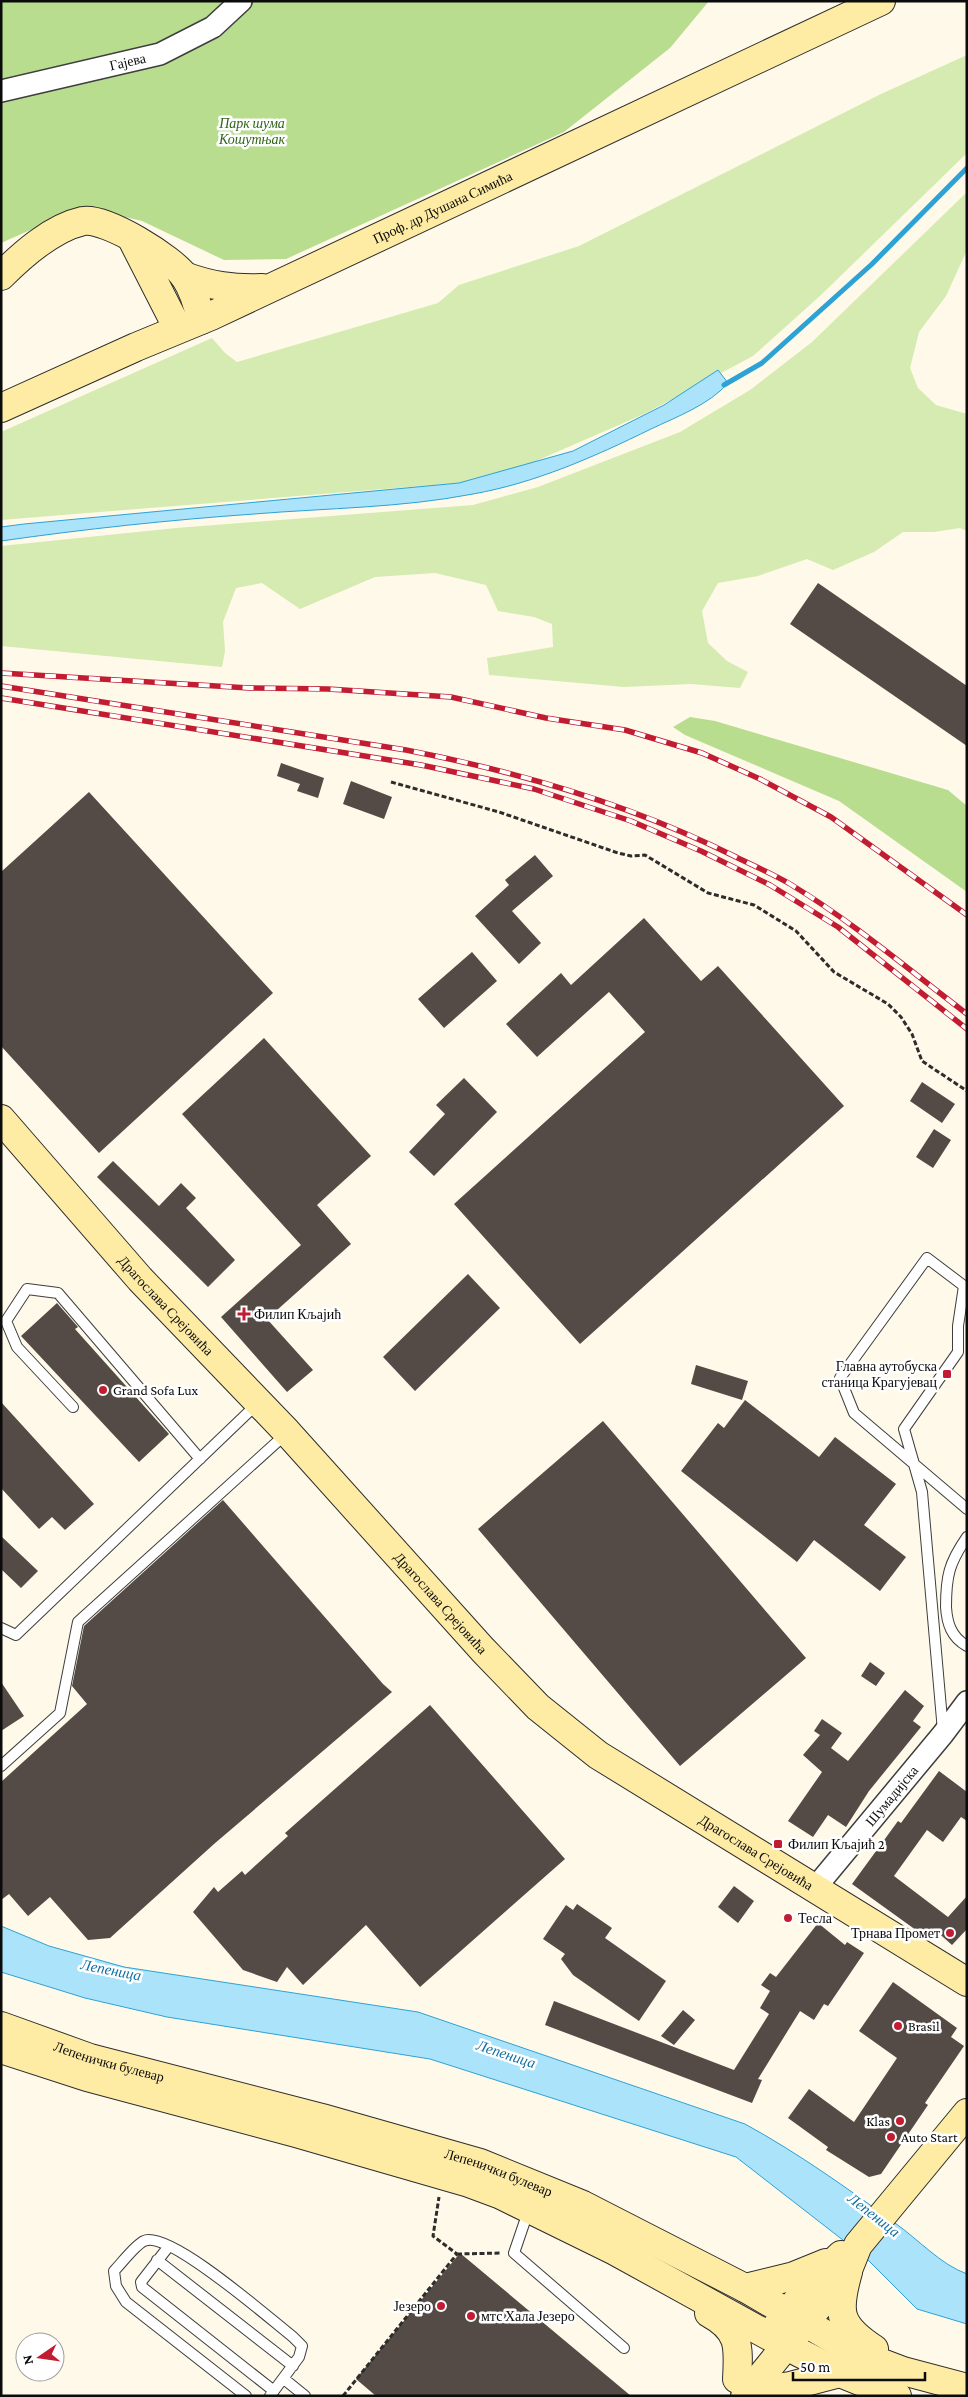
<svg xmlns="http://www.w3.org/2000/svg" width="968" height="2397" font-family="'Crimson Pro',serif">
  <style>
    .green { fill: #d5ebb1 }
    .forest { fill: #b9dd8f }
    .water { fill: #aae3fa; stroke: #2da2d5 }
    .lines { fill: none; stroke-linecap: round; stroke-linejoin: round }
    .stream { stroke: #2da2d5; stroke-width: 5 }
    .building { fill: #544b47 }
    .lane-casing { stroke: #3e3e3e; stroke-width: 12 }
    .street-casing { stroke: #3e3e3e; stroke-width: 24 }
    .secondary-casing { stroke: #2d2d2d; stroke-width: 30 }
    .path { stroke: #2d2d2d; stroke-width: 3; stroke-dasharray: 5 2.5; stroke-linecap: butt }
    .lane { stroke: #fff; stroke-width: 10 }
    .street { stroke: #fff; stroke-width: 21 }
    .secondary { stroke: #ffeca4; stroke-width: 28 }
    .rail-casing { stroke: #c21c33; stroke-width: 5.5 }
    .rail { stroke: #fff; stroke-width: 4; stroke-dasharray: 11; stroke-linecap: butt }
    .poi-dot { fill: #c21c33; stroke: #fff; stroke-width: 2 }
    .labels { text-anchor: middle; stroke-width: 5; stroke-linejoin: round; paint-order: stroke }
    .street-label { font-size: 14px; fill: #0b0b0b; stroke: #fff }
    .park-label { font-size: 14px; font-style: italic; fill: #306519; stroke: #fff }
    .poi-label { font-size: 14px; fill: #0b0b0b; stroke: #fff; text-anchor: start }
    .water-label { font-size: 15px; font-style: italic; fill: #0e70a3; stroke: #fff }
  </style>
  <rect width="100%" height="100%" fill="#fff9e9"/>
  <path class="green" d="M967,55V153L821,295L753,356L644,414L506,474L459,483L1,520V432L212,338L225,353L237,362L438,303L459,285L579,246L881,94Z
    M967,192V250L946,296L919,332L910,368L918,388L936,405L967,414V531L960,528L934,532H903L874,552L833,570L807,559L758,576L718,583L702,611L708,643L727,661L748,672L740,688L691,684L624,687L489,675L487,658L553,647L552,624L534,617L498,611L486,585L435,573L375,577L300,609L262,583L236,588L223,622L225,651L222,667L1,646V546L176,528L473,505L538,487L680,432L750,390L812,342Z"/>
  <path class="forest" d="M1,1H709L670,48L564,132L286,259L224,260L142,221L82,207L1,243Z
    M690,717L715,721L948,790L967,806V892L839,801L685,735L673,727Z"/>
  <path class="water" d="M718,370L728,383C709,405 676,417 651,429C594,457 535,483 473,494C401,508 327,508 254,514C169,520 85,529 1,541V527L24,524L459,483L573,451L664,405Z
    M1,1926L49,1946L124,1967L418,2012L745,2124C798,2153 847,2188 895,2223C919,2240 940,2264 967,2274V2324L917,2309L866,2258L736,2157L430,2059L167,2017L85,1998L1,1972Z"/>
  <g class="lines">
    <path class="stream" d="M724,385L762,363L872,264L967,168"/>
  </g>
  <path class="building" d="M818,583L967,686V746L790,624Z
    M281,763L324,778L318,798L297,791L300,784L277,776Z
    M351,781L392,797L384,819L343,804Z
    M89,792L273,993L99,1153L1,1046V872Z
    M535,855L553,876L512,911L541,943L519,964L475,916L509,885L505,880Z
    M644,918L701,981L718,966L844,1106L580,1344L454,1204L645,1032L609,992L537,1057L506,1024L561,973L571,985Z
    M472,952L497,981L444,1028L418,999Z
    M264,1038L371,1156L317,1205L351,1244L267,1319L313,1370L287,1392L221,1317L301,1245L182,1114Z
    M464,1078L497,1112L434,1176L409,1152L445,1114L436,1105Z
    M922,1082L955,1104L942,1123L910,1101Z
    M934,1129L951,1140L933,1168L916,1157Z
    M113,1161L159,1206L181,1183L196,1198L186,1208L235,1260L208,1287L97,1177Z
    M468,1274L500,1308L415,1391L383,1357Z
    M57,1303L78,1327L75,1329L169,1434L139,1462L21,1336Z
    M696,1365L748,1381L742,1400L691,1384Z
    M745,1400L819,1457L835,1437L896,1484L864,1525L906,1557L880,1591L814,1540L797,1562L681,1471L718,1423L724,1428Z
    M1,1402L94,1504L65,1530L52,1517L39,1529L1,1488Z
    M603,1421L806,1658L680,1766L478,1529Z
    M223,1500L383,1684L392,1692L214,1844L110,1938L88,1940L50,1897L28,1916L9,1894L1,1900V1782L87,1704L72,1686L84,1626Z
    M1,1536L38,1571L21,1588L1,1569Z
    M870,1662L885,1673L876,1686L861,1676Z
    M1,1682L24,1716L1,1731Z
    M905,1690L924,1706L913,1721L921,1727L869,1791L846,1827L828,1815L813,1837L788,1821L822,1772L803,1755L820,1735L814,1731L822,1719L842,1733L831,1748L848,1761Z
    M430,1705L565,1859L420,1987L366,1925L303,1985L287,1967L277,1982L243,1970L193,1912L214,1887L218,1892L242,1871L245,1875L288,1836L285,1833Z
    M939,1771L967,1792V1821L961,1817L943,1842L927,1830L894,1876L948,1917L967,1896V1929L952,1945L934,1929L927,1938L852,1884L898,1821L901,1823Z
    M734,1886L754,1901L738,1923L718,1907Z
    M577,1904L612,1928L605,1938L666,1981L639,2021L573,1975L561,1959L565,1954L543,1939L566,1905L573,1910Z
    M818,1923L845,1945L847,1942L864,1953L828,2006L824,2004L814,2020L800,2011L758,2079L762,2080L752,2103L545,2025L554,2001L734,2070L769,2014L760,2008L770,1991L761,1985L770,1973L776,1977Z
    M893,1982L957,2028L951,2037L964,2046L925,2103L928,2105L881,2174L869,2177L826,2150L828,2147L788,2118L809,2089L854,2122L897,2058L859,2031Z
    M683,2010L695,2020L674,2045L661,2036Z
    M460,2253L631,2396H376L356,2379Z"/>
  <g class="lines">
    <defs>
      <path id="lane" d="M73,1407L17,1347L6,1321L27,1289L58,1293L200,1459
        M967,1537C949,1563 946,1576 946,1607C947,1623 951,1637 967,1646
        M1,1628L16,1635L258,1403
        M943,1731L922,1492L904,1429L958,1352V1326L964,1286L927,1258L840,1378L854,1413L967,1509
        M1,1766L60,1713L78,1622L287,1433
        M529,2209L514,2253L624,2348
        M169,2246L141,2282L142,2287L274,2391
        M157,2260L293,2366
        M284,2379L305,2396
        M246,2396L126,2302L116,2286L114,2271C121,2264 135,2245 144,2241C168,2229 270,2319 293,2337L302,2346L299,2357L270,2396"/>
      <g id="street">
        <path id="s1" d="M1,91L160,54L213,27L241,1"/>
        <path id="s2" d="M815,1888L943,1734L967,1702"/>
      </g>
      <g id="secondary">
        <path d="M132,239L178,329"/>
        <path d="M1,276C23,254 52,228 83,221C106,217 173,259 185,277C194,291 198,305 201,320"/>
        <path d="M184,276C211,286 233,289 262,288"/>
        <path id="s3" d="M1,408L136,347L211,316L881,1"/>
        <path id="s4" d="M1,1119L140,1279L287,1432L483,1650L538,1707L598,1755L967,1982"/>
        <path id="s5" d="M1,2026L90,2058L322,2118L480,2163L583,2205L745,2288L861,2355L903,2371L967,2388"/>
        <path d="M1,2049L87,2077L296,2133L466,2182L501,2195L615,2251L800,2353L840,2373L897,2396"/>
        <path d="M848,2272C837,2311 837,2325 874,2349"/>
        <path d="M745,2288L794,2276L826,2263"/>
        <path d="M709,2313C740,2330 739,2346 737,2379"/>
        <path d="M776,2327L810,2285L841,2255"/>
        <path d="M750,2392L790,2386L840,2373"/>
        <path d="M745,2396L848,2270L858,2245L967,2113"/>
      </g>
    </defs>
    <use href="#lane" class="lane-casing"/>
    <use href="#street" class="street-casing"/>
    <use href="#secondary" class="secondary-casing"/>
    <path class="path" d="M391,782L499,812L618,853L631,856L645,855L708,893L754,905L796,931L834,972L888,1004L901,1017L912,1034L922,1061L967,1091
      M457,2254L502,2253
      M343,2396L457,2254L433,2236L439,2197"/>
    <use href="#lane" class="lane"/>
    <use href="#street" class="street"/>
    <use href="#secondary" class="secondary"/>
    <defs>
      <path id="rail" d="M1,673L249,688L328,689L451,697L546,718L625,730L702,753L760,779L831,817L967,915
        M1,686L406,750C520,772 632,805 736,857C754,866 773,874 790,884C853,922 909,970 967,1014
        M1,698L421,765L534,789L631,821L701,851L770,885L838,927L967,1029"/>
    </defs>
    <use href="#rail" class="rail-casing"/>
    <use href="#rail" class="rail"/>
  </g>
  <g class="poi-dot">
    <path d="M241.5 1306.5h5v5h5v5h-5v5h-5v-5h-5v-5h5z"/>
    <rect x="942" y="1369" width="10" height="10" rx="2.5"/>
    <circle cx="103" cy="1390" r="5"/>
    <rect x="773" y="1839" width="10" height="10" rx="2.5"/>
    <circle cx="788" cy="1918" r="5"/>
    <circle cx="950" cy="1933" r="5"/>
    <circle cx="898" cy="2026" r="5"/>
    <circle cx="900" cy="2121" r="5"/>
    <circle cx="891" cy="2137" r="5"/>
    <circle cx="441" cy="2306" r="5"/>
    <circle cx="471" cy="2316" r="5"/>
  </g>
  <g class="labels">
    <g class="street-label">
      <text dy="5" stroke="none"><textPath href="#s1" startOffset="130">Гајева</textPath></text>
      <text dy="5" stroke="none"><textPath href="#s3" startOffset="485">Проф. др Душана Симића</textPath></text>
      <text dy="5" stroke="none"><textPath href="#s4" startOffset="249">Драгослава Срејовића</textPath></text>
      <text dy="5" stroke="none"><textPath href="#s4" startOffset="654">Драгослава Срејовића</textPath></text>
      <text dy="5" stroke="none"><textPath href="#s2" startOffset="120">Шумадијска</textPath></text>
      <text dy="5" stroke="none"><textPath href="#s4" startOffset="1059">Драгослава Срејовића</textPath></text>
      <text dy="5" stroke="none"><textPath href="#s5" startOffset="114">Лепенички булевар</textPath></text>
      <text dy="5" stroke="none"><textPath href="#s5" startOffset="519">Лепенички булевар</textPath></text>
    </g>
    <g class="park-label">
      <text x="252" y="128">Парк шума<tspan x="252" dy="16">Кошутњак</tspan></text>
    </g>
    <g class="poi-label">
      <text x="254" y="1319">Филип Кљајић</text>
      <text x="937" y="1371" text-anchor="end">Главна аутобуска<tspan x="937" dy="16">станица Крагујевац</tspan></text>
      <text x="113" y="1395">Grand Sofa Lux</text>
      <text x="788" y="1849">Филип Кљајић 2</text>
      <text x="798" y="1923">Тесла</text>
      <text x="940" y="1938" text-anchor="end">Трнава Промет</text>
      <text x="908" y="2031">Brasil</text>
      <text x="890" y="2126" text-anchor="end">Klas</text>
      <text x="901" y="2142">Auto Start</text>
      <text x="431" y="2311" text-anchor="end">Језеро</text>
      <text x="481" y="2321">мтс Хала Језеро</text>
    </g>
    <g class="water-label">
      <text transform="translate(111 1970) rotate(11)" y="5">Лепеница</text>
      <text transform="translate(506 2054) rotate(18)" y="5">Лепеница</text>
      <text transform="translate(874 2215) rotate(38)" y="5">Лепеница</text>
    </g>
  </g>
  <rect width="968" height="2397" fill="none" stroke="#0b0b0b" stroke-width="5"/>
  <g transform="translate(40 2357) rotate(257)"><circle r="24" fill="#ffffff" stroke="#9d9d9d"/>
  <path d="M0-4L9 19L0 12L-9 19Z" fill="#c21c33"/>
  <text y="-8" font-size="14" font-weight="bold" text-anchor="middle" fill="#0b0b0b">N</text>
  </g>
  <path d="M793 2372v8h132v-8" fill="none" stroke="#0b0b0b" stroke-width="2.5"/>
  <text x="800" y="2372" font-size="15" fill="#0b0b0b" stroke="#ffffff" stroke-width="4" paint-order="stroke">50 m</text>
</svg>
